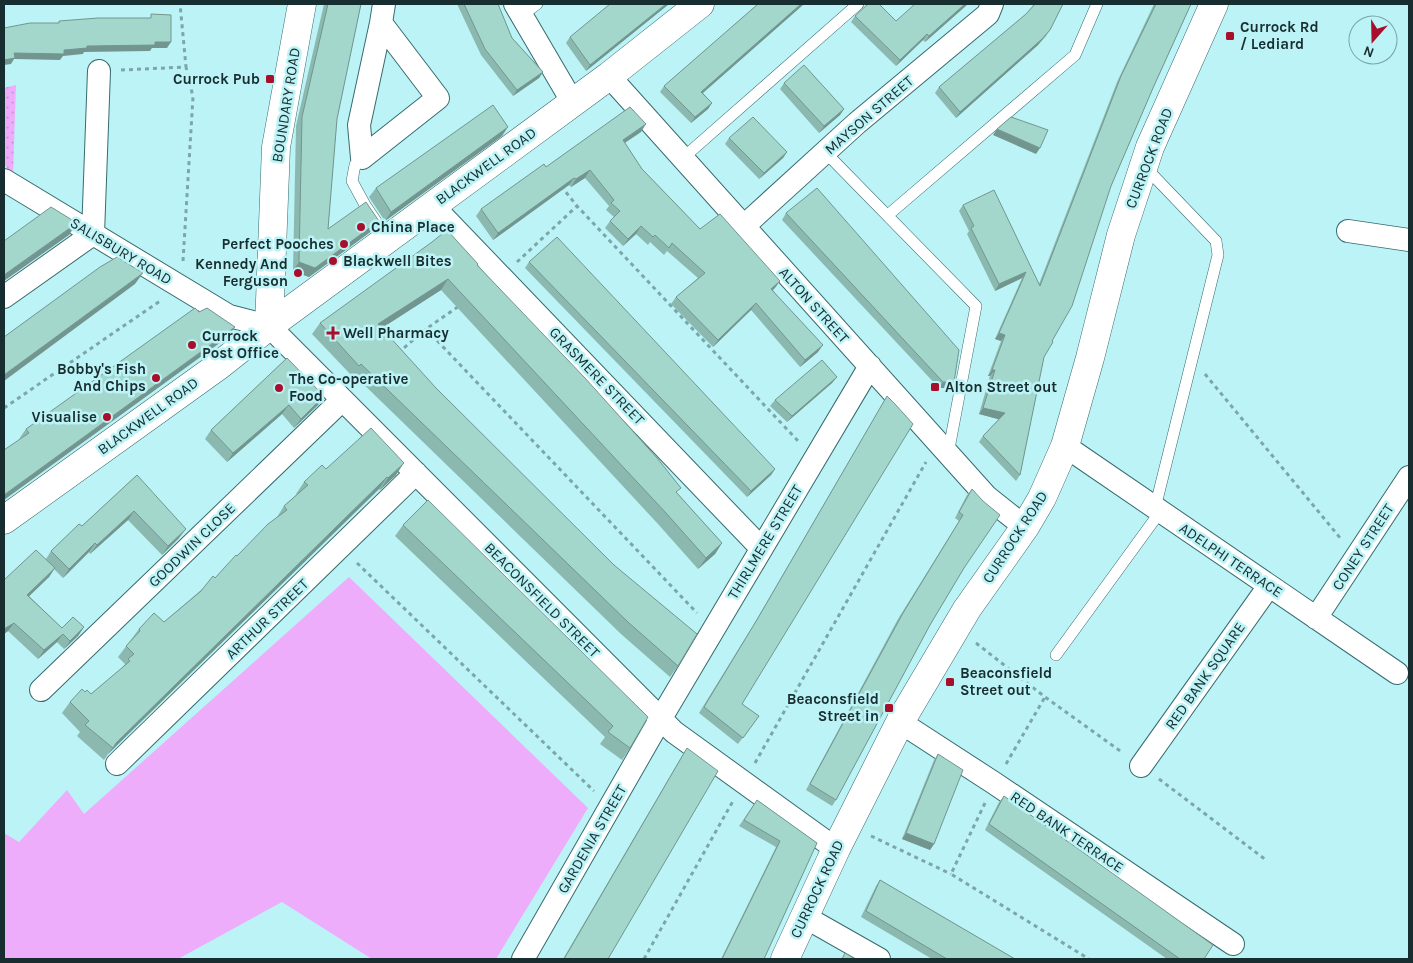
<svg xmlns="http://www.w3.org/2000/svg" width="1413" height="963" font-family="Karla,sans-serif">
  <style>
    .grass { fill: url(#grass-dots) }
    .garden { fill: #eeadfb }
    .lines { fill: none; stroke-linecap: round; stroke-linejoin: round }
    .service-casing { stroke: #376b6e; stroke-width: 12 }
    .minor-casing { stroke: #376b6e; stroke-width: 24 }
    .tertiary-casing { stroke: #376b6e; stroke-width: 29 }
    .path { stroke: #7ca6a9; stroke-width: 3; stroke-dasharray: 4 4; stroke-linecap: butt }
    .service { stroke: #fff; stroke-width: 11 }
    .minor { stroke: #fff; stroke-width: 22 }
    .tertiary { stroke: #fff; stroke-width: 28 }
    .wall { fill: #8cb9af }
    .shaded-wall { fill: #72968f }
    .building { fill: #a3d7cc; stroke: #72968f }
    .poi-dot { fill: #a70f2b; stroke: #bcf3f6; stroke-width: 2 }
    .labels { text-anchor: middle; stroke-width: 5; stroke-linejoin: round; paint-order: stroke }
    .poi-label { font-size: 15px; font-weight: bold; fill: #182d2f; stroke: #bcf3f6; text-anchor: start }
    .street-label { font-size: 15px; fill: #182d2f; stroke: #bcf3f6 }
  </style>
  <defs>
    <pattern id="grass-dots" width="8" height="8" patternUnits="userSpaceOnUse" patternTransform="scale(1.25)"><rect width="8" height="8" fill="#eeadfb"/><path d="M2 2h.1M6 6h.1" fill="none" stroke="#cb95d7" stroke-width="1.8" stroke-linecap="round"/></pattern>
  </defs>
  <rect width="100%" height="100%" fill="#bcf3f6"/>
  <path class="grass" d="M16,85L13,175L4,164V88Z"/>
  <path class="garden" d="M349,577L588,808L496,959H372L282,902L178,959H4V833L19,842L67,790L84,814Z"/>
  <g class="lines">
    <defs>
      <path id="service" d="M522,15L537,4
        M825,152L976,306L948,454
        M362,158L355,165L352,181L365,205L388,239
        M683,158L858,4
        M1145,167L1216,241L1218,255L1155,508
        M888,215L1075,55L1097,4
        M1056,655L1160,512"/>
      <path id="minor" d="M515,4L573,103
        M381,23L359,125L362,158L438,98L381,23L384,4
        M609,76L987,497L1025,527
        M4,180L229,316L269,326L674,732L836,849
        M433,206L761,548
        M744,226L857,123L988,14L992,4
        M1348,231L1409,240
        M4,297L93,234L99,71
        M1065,446L1397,673
        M1316,618L1409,477
        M41,690L342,400
        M900,722L994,783L1233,944
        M117,764L416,473
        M1141,766L1269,586
        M805,917L879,959
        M523,959L661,718L870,366"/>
      <path id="tertiary" d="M269,326L276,147L302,4
        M4,520L217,367L269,326L609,76L700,4
        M785,959L836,849L900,722L967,609L1025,527L1042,498L1065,446L1090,358L1121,235L1150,147L1214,4"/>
    </defs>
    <use href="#service" class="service-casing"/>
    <use href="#minor" class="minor-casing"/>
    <use href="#tertiary" class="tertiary-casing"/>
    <path class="path" d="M121,70L186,67L180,4
      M561,186L577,206L799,442
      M183,261L193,97L186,67
      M517,262L577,206
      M426,329L697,613
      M398,353L426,329L459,306
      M1205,374L1341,539
      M4,408L160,301
      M357,563L594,791
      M976,643L1045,697L1123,753
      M755,763L926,462
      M1006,764L1045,697
      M1159,779L1266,860
      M985,803L951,874L1089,959
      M871,836L951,874
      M644,959L733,801"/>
    <use href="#service" class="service"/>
    <use href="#minor" class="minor"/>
    <use href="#tertiary" class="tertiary"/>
  </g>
  <path class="wall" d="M324,4H361L337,119L328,229L379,221L373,230L309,277L293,271L296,126Z
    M457,4H498L512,38L543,72L539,78L513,96L481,55Z
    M669,4L586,71L566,43L570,37Z
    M758,4H804L703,93L712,103L708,109L691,123L660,92L664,86Z
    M968,4L925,42L923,40L896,66L851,22L855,16L896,21Z
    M1034,4H1063L1046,36L1038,45L956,118L935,93L939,87L1026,14L1032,7Z
    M1154,4H1191L1153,88L1111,186L1052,341L1044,357L1020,475L1016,481L979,442L983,436L999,419L979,414L990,376H988L1001,341L995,339L1022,278L995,291L967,234L969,231L959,211L963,205L1039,284L1117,82Z
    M784,83L844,109L840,115L819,133L780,89Z
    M641,132L625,143L642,169L700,229L780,281L773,290L818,352L800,367L751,310L713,347L671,304L676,297L698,278L667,251L664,255L650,242L648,245L636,234L623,246L605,228L610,221L614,217L606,210L609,206L585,178L571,187L569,185L493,240L476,216L481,209L546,167Z
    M502,136L385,221L369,197L376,188Z
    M729,138L787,152L783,158L759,179L725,144Z
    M786,213L954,382L950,388H939L782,220Z
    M529,262L775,469L771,475L747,497L525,268Z
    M478,265L677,493L722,543L715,554L698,569L658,524L441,290L382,328L678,666L670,677L621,634L354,375L352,376L312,334L320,323Z
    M228,337L19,439L26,429Z
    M287,358L318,405L294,428L282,414L227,462L205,439L211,430Z
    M837,377L832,383L787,422L770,406L775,400Z
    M887,396L742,704L759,716L738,744L699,713L754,624Z
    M326,469L396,475L380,490L379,489L108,754L104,760L77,736L80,732L62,713L70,702L85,692L91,694L122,668L125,664L118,657L139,629L164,622L215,578L277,517L284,506L297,494H296L304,482Z
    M137,475L179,538L162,555L128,520L90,554L89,552L63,578L54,569L49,577L29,596L62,628L84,627L78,636L64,649L57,642L38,659L8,631L4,634V580L46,559L51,551L82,526Z
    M972,489L964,568L930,625L836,800L832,806L806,790L898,619L959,521L955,518L967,495Z
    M403,525L648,717L630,748L622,760L600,744L605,737L395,536Z
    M687,748L608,959H563L683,754Z
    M938,754L934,844L930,850L902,839L934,760Z
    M1004,796L1204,959H1167L985,830L999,802Z
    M757,800L817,843L764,959H721L776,847L739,826Z
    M880,880L1015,959H932L861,917L876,886Z"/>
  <path class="shaded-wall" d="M666,4H669L586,71L590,65Z
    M801,4H804L697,98L701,92Z
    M965,4H968L925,42L929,36Z
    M1050,30L1038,45L956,118L960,112Z
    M927,34L923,40L896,66L900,60Z
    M155,42H171L167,48H152L150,51L84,52L83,54L63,56L60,60L14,59L11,64L4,65V60L14,53L64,50L87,46Z
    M543,72L539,78L513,96L517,90Z
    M712,103L708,109L691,123L695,117Z
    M844,109L840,115L819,133L824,126Z
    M646,124L641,132L618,147L623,140Z
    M508,127L502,136L385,221L391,212Z
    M997,129L1040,148L1036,154L993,135Z
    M787,152L783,158L759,179L764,173Z
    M590,170L585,178L571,187L576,179Z
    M574,178L569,185L493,240L498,233Z
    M379,221L373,230L309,277L293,271L299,262Z
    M77,223L69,235L4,281V275Z
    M641,226L636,234L623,246L628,239Z
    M1026,272L1022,278L995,291L999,284Z
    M143,273L135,284L4,381V375Z
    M448,279L441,290L371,335L378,324Z
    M780,281L775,288L766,296L771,289Z
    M756,303L751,310L713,347L718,340Z
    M235,327L228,337L4,500V495Z
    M999,333L1005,335L1001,341L995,339Z
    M823,345L818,352L800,367L805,360Z
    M992,370H995L990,376H988Z
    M837,377L832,383L787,422L792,416Z
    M943,382H954L950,388H939Z
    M324,396L318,405L294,428L301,419Z
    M289,405L282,414L227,462L233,453Z
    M983,408L1005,413L1001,420L979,414Z
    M404,463L396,475L380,490L388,478Z
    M775,469L771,475L747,497L751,491Z
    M387,477L379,489L108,754L116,743Z
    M134,511L128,520L90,554L97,545Z
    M186,529L179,538L162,555L168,546Z
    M95,543L89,552L63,578L69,569Z
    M722,543L715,554L698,569L706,558Z
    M55,568L49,577L21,604L27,595Z
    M14,623L8,631L4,634V629Z
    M84,627L78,636L64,649L70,641Z
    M63,634L57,642L38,659L44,650Z
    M906,833L934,844L930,850L902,839Z"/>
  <path class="building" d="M328,4H361L337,119L328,229L366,202L379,221L315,268L299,262L302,117Z
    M464,4H498L512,38L543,72L517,90L485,49Z
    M610,4H666L590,65L570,37Z
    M758,4H801L701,92L712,103L695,117L664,86Z
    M868,4H879L896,21L915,4H965L929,36L927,34L900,60L855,16Z
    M1035,4H1063L1050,30L1042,39L960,112L939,87L1026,14Z
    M1156,4H1191L1153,88L1111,186L1072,306L1052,341L1053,342L1044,357L1020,475L983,436L1005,413L983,408L995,370H992L1005,335L999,333L1026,272L999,284L971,228L974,226L963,205L994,190L1040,286L1121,76Z
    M151,14L171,15V42H155V45L87,46V48L64,50V54L14,53L15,58L4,60V28L30,23H59V21L98,18H151Z
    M804,65L844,109L824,126L784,83Z
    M493,105L508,127L391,212L376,188Z
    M630,107L646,124L623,140L642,169L700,229L720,214L780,281L771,289L823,345L805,360L756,303L718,340L676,297L705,273L672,243L669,248L655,235L653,237L641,226L628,239L610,221L620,211L611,203L614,200L590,170L576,179L574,178L498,233L481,209L544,164L546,167Z
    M753,117L787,152L764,173L729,138Z
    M1011,117L1048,130L1040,148L997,129Z
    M817,188L959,350L954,382H943L786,213Z
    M51,207L77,223L4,275V241Z
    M447,230L478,264L477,265L585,378L657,458L681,488L676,492L722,543L706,558L666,513L448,279L378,324L436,388L614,565L697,634L678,666L629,623L361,364L359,366L320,323L432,242Z
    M557,237L775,469L751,491L529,262Z
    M117,257L143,273L4,375V337L100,267Z
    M195,308L199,312L207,308L235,327L4,495V450L29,433L26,429Z
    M287,358L324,396L301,419L289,405L233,453L211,430Z
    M822,360L837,377L792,416L775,400Z
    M887,396L895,404L913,424L742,704L759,716L743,738L704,707L758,618Z
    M371,428L404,463L388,478L387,477L116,743L113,748L85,725L89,721L70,702L82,689L85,692L87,690L91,694L130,661L128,659L134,654L126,646L140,631L139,629L154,613L164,622L201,591L213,576L215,578L236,555L237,556L268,524L287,510L284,506L308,485L304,482L322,465L326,469Z
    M137,475L186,529L168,546L134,511L97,545L95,543L69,569L51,551L79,524L82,526Z
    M972,489L983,501L1000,515L964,568L930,625L836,800L810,784L903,613L963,515L959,512Z
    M428,500L648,717L630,748L608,732L613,726L403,525Z
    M36,550L55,568L27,595L62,628L73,617L84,627L70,641L63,634L44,650L14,623L4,629V580Z
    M687,748L718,771L608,959H564Z
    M938,754L963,770L934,844L906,833Z
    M1004,796L1213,945L1204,959H1180L989,824Z
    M757,800L817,843L764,959H722L780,841L744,820Z
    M880,880L1015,959H947L866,911Z
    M845,953L855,959H842Z"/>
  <g class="poi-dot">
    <rect x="1225" y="31" width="10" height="10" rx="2.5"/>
    <rect x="265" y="74" width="10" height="10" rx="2.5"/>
    <circle cx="361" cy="227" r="5"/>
    <circle cx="344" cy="244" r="5"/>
    <circle cx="333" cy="261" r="5"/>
    <circle cx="298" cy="273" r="5"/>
    <path d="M330.5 325.5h5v5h5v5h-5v5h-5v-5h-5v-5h5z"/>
    <circle cx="192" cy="345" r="5"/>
    <circle cx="156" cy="378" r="5"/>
    <rect x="930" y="382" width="10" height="10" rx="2.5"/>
    <circle cx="279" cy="388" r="5"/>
    <circle cx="107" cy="417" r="5"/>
    <rect x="945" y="677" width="10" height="10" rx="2.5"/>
    <rect x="884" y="703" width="10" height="10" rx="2.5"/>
  </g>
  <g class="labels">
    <g class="poi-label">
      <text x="1240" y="32">Currock Rd<tspan x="1240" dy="17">/ Lediard</tspan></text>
      <text x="260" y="84" text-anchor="end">Currock Pub</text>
      <text x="371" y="232">China Place</text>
      <text x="334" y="249" text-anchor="end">Perfect Pooches</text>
      <text x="343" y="266">Blackwell Bites</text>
      <text x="288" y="269" text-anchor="end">Kennedy And<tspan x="288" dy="17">Ferguson</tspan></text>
      <text x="343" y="338">Well Pharmacy</text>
      <text x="202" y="341">Currock<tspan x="202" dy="17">Post Office</tspan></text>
      <text x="146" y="374" text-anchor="end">Bobby's Fish<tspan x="146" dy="17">And Chips</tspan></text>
      <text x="289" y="384">The Co-operative<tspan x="289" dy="17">Food</tspan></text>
      <text x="945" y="392">Alton Street out</text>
      <text x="97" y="422" text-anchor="end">Visualise</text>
      <text x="960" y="678">Beaconsfield<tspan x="960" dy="17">Street out</tspan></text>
      <text x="879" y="704" text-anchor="end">Beaconsfield<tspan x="879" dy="17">Street in</tspan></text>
    </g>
    <g class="street-label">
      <text transform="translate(286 105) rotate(-81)" y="5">BOUNDARY ROAD</text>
      <text transform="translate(869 115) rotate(-41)" y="5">MAYSON STREET</text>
      <text transform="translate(1149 158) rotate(-69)" y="5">CURROCK ROAD</text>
      <text transform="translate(486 166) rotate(-36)" y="5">BLACKWELL ROAD</text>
      <text transform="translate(121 251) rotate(31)" y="5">SALISBURY ROAD</text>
      <text transform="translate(814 305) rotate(48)" y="5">ALTON STREET</text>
      <text transform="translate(597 376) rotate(46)" y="5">GRASMERE STREET</text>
      <text transform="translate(148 416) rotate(-36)" y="5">BLACKWELL ROAD</text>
      <text transform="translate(1015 537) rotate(-57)" y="5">CURROCK ROAD</text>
      <text transform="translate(765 542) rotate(-59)" y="5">THIRLMERE STREET</text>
      <text transform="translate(192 545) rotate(-44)" y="5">GOODWIN CLOSE</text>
      <text transform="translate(1363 547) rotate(-57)" y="5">CONEY STREET</text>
      <text transform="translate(1231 560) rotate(34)" y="5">ADELPHI TERRACE</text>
      <text transform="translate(542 600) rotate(45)" y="5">BEACONSFIELD STREET</text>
      <text transform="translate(267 619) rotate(-44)" y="5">ARTHUR STREET</text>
      <text transform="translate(1205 676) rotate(-55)" y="5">RED BANK SQUARE</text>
      <text transform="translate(1067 832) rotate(34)" y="5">RED BANK TERRACE</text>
      <text transform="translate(592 839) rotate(-60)" y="5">GARDENIA STREET</text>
      <text transform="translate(817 889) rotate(-65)" y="5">CURROCK ROAD</text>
    </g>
  </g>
  <rect width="1413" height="963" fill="none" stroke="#182d2f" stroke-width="10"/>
  <g transform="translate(1373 40) rotate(200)"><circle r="24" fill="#bcf3f6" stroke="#7aa4a6"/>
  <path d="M0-4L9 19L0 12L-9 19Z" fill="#a70f2b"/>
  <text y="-8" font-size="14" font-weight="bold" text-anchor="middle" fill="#182d2f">N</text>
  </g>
</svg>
